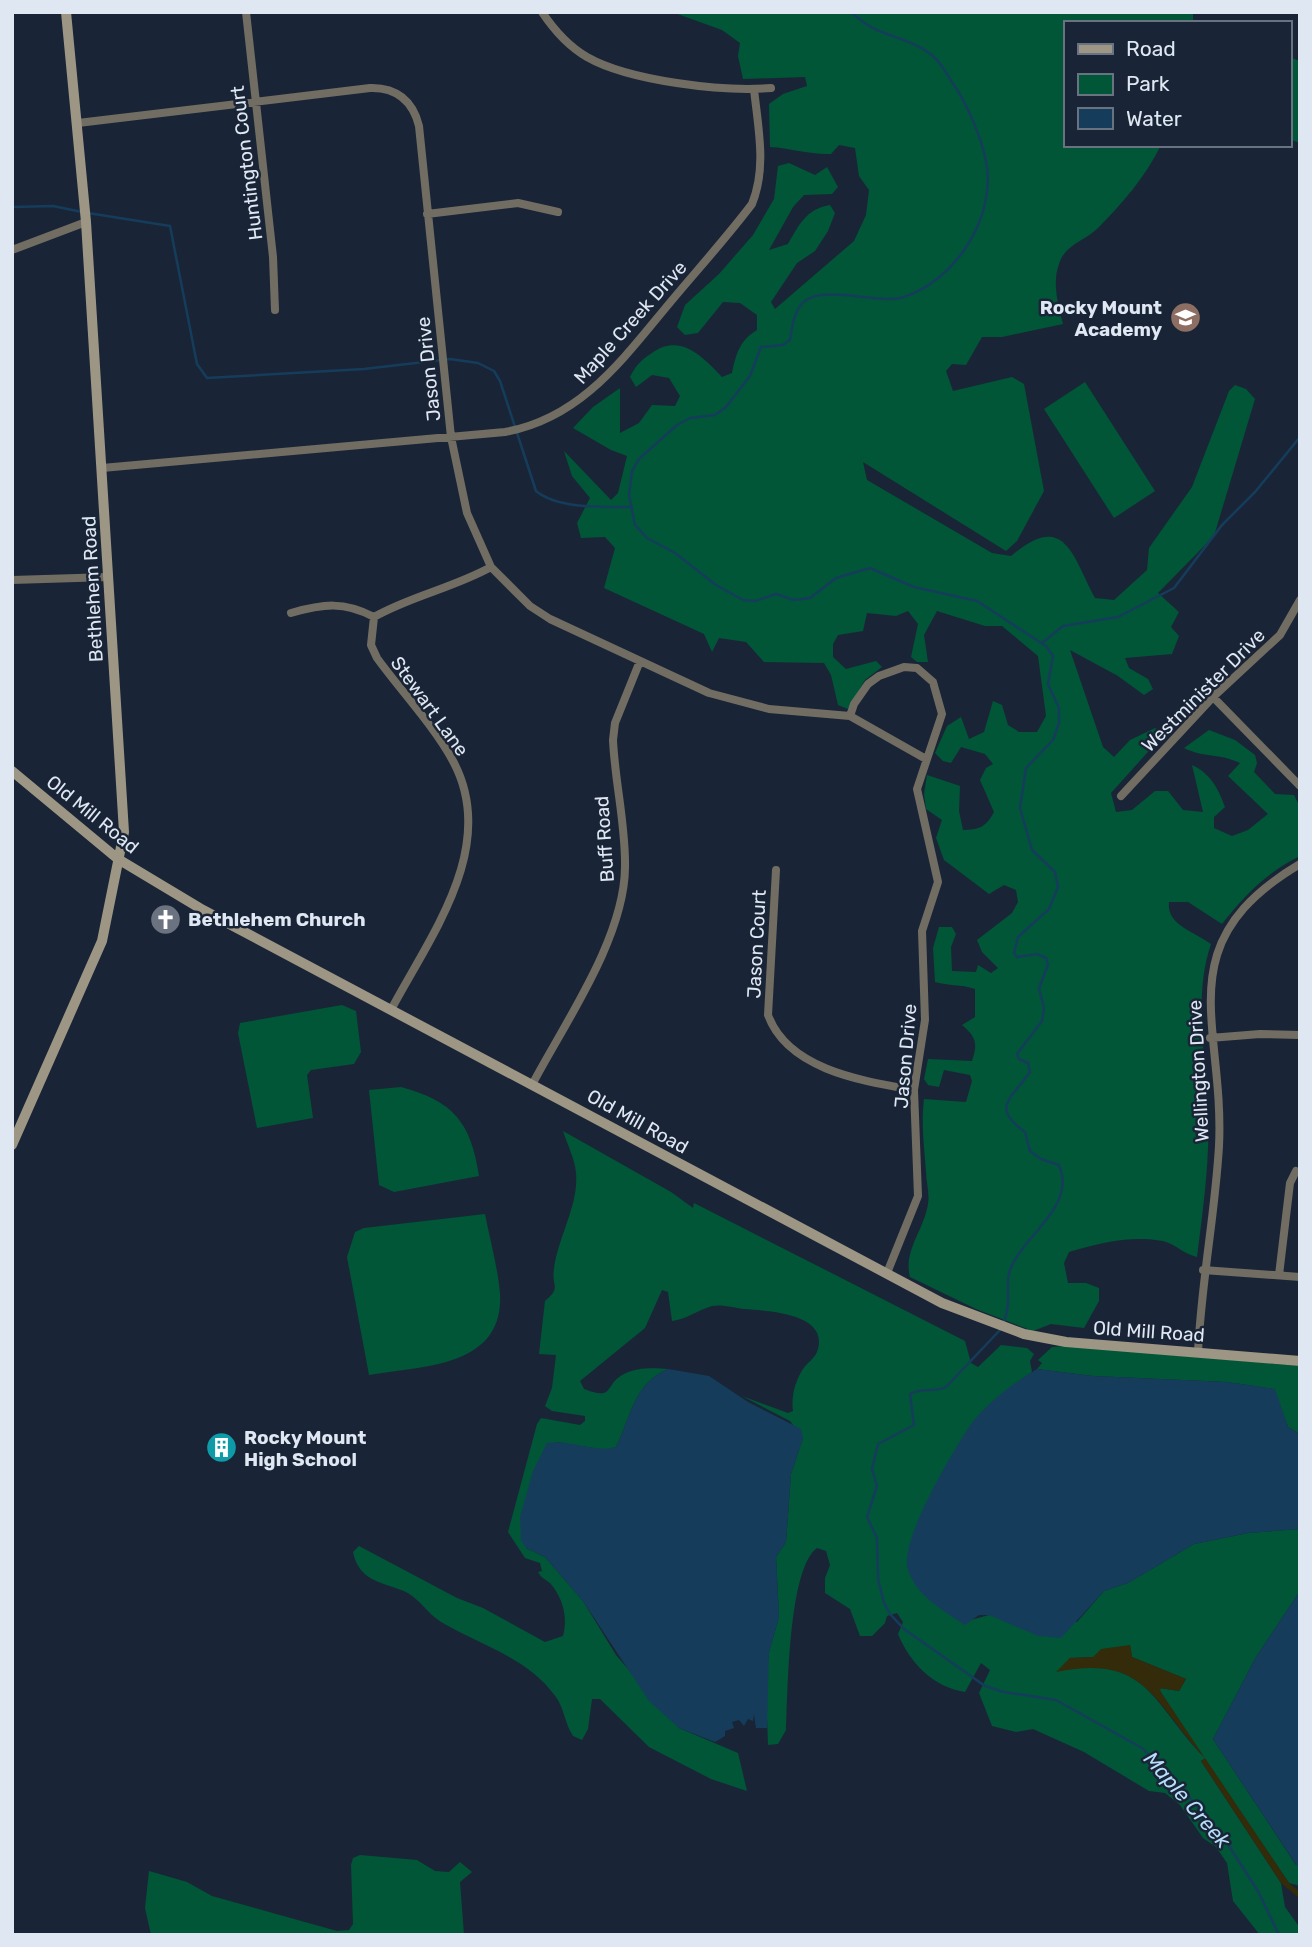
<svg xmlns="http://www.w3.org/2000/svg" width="1312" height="1947" font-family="Rubik,sans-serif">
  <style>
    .green { fill: #005637; fill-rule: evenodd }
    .sand { fill: #332b0a }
    .water { fill: #153d5b }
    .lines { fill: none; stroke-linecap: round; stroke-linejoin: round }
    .stream { stroke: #153d5b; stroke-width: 2.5 }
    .street { stroke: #726d62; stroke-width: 8 }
    .secondary { stroke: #9e9685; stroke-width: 10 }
    .labels { text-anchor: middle; stroke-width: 5; stroke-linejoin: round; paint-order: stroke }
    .street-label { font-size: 19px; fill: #dfe7f3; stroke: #192536 }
    .poi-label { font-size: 19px; font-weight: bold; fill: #dfe7f3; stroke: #192536; text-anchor: start }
    .water-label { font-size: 21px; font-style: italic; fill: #b8ddfb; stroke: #192536 }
  </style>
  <rect width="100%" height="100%" fill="#192536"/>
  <path class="green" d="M672,12H1193V23H1065V145H1161C1146,176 1122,204 1098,228C1085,241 1065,244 1059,264C1052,283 1058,305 1063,324L1002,337H982L966,365L952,364L946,371L953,391L1012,377L1024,384L1044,491L1017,541L1006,551L863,462L867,480L992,553L1011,556C1065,510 1072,555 1095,598L1114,600L1147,570L1149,548L1192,487L1229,391L1235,385L1246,389L1255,399L1214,536L1158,593L1179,612L1171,627L1179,636L1172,654L1125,658L1129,668L1148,679L1153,689L1144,695L1118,676L1070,650L1103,747L1114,757L1130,740L1155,728L1164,734L1111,793L1116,812L1132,810L1155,791H1168L1183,810L1203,812L1192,765C1211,774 1218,788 1225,807L1214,817V828L1232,836L1248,830L1268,814L1228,776L1240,763C1219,753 1204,758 1184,748L1209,730L1235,740L1255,755L1257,763L1254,772L1275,794L1294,795L1300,807V856C1266,873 1245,895 1222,924L1188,902H1169C1166,925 1195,932 1211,944C1193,996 1206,1058 1208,1113C1210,1161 1203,1209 1197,1257C1184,1254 1175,1244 1163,1241C1132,1235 1098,1243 1069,1252L1064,1263L1068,1283H1086L1099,1288V1301L1084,1328L1051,1324L1033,1331L976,1309L910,1277C903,1251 924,1230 928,1204C930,1194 926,1182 926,1171C924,1147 921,1124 924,1099L966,1102L972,1081L970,1075L944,1070L939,1087L928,1085L924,1079L928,1059L972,1061C978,1043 976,1037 962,1025L975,1017V989C960,984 949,986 935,982L933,948L939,927H952L956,934L951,947L952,971L976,972L978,965L991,973L998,968L982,952L977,940L1012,913L1018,902L1016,890L1004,885L989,894L944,860L936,838L942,820L926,809L924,794L927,775L960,786L959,811L963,830C979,830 986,827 994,812L980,780L986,768L993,764L985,754L961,747L951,763L943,761L935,753L947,726L961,717L969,739L984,732L993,701L1002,705L1008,725L1019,732H1037L1046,716L1038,656L1002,626H985L937,611L924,635L928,662H917L911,657L918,624L908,611L896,616L867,613L863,631L838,635L833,644V657L846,669L876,661L882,667L865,680L848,709L838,705L831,675L824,663L764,662L746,642L719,638L712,652L704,634L604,588L615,548L605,537L581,538L577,523L590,498L572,476L564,451L611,500L618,493L627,456L611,450L573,428L593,407L620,388V433L639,423L652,405L675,406L680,396L669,378L652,375L636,387L630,377C636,365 641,360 652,353C680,333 702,356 722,377L732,373C736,354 740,340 757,330V315L740,303L723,302L698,333L685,335L677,327L685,305L719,274L753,235L774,199L778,166L789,163L815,175L827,167L838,187L832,194L804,195L793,207L769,250L788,244C799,225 806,209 830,205L835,213L828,231L815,251L797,263L771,302L775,309L854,241L866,215L869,190L859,176L855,148L839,145L831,154C810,155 791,148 770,147L769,104L783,94L807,86L805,77L743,79L738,56L740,43L722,30Z
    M1289,57L1300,61V143L1289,139Z
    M1085,382L1155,491L1114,518L1044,409Z
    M342,1005L356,1011L361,1052L354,1064L311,1070L307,1075L313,1118L257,1128L238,1033L240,1023Z
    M401,1087C453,1101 471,1122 479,1176L394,1192L379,1185L369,1090Z
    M563,1131L671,1192L693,1208L694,1203L965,1341L971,1363L978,1367L1001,1345L1027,1348L1034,1354L1030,1361L1032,1372C1001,1394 977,1415 957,1448L971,1620L989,1615L1077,1622L1104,1591L1128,1583L1194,1544L1248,1533L1300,1529V1591L1256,1657L1213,1739L1296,1865H1300V1886L1289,1883L1205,1759L1201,1761L1281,1883L1285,1907L1300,1928V1935H1260L1233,1901L1227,1863L1216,1847L1203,1838L1180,1805L1165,1793L1149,1791L1084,1752L1033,1729L1016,1732L992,1726L979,1693L990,1670L981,1663L965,1692C933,1687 910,1663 898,1634L903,1622L897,1613L887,1616L885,1623L872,1636H860L850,1609L825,1593V1578L830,1565L826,1551L817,1548C788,1569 788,1692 786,1730L778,1744L768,1745L766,1689L769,1652L779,1617L776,1557L786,1542L791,1474L803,1438L790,1421L742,1396L788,1413L793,1411C791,1397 795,1381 803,1369C807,1363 814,1359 817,1352C831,1313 768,1311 745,1309C735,1308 722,1304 712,1306C698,1310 687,1319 672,1321L668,1292L662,1290L645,1328L580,1381L584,1389C616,1401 603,1385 624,1374C637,1367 655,1368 668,1369C634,1383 631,1417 616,1447L605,1450L557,1442L526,1548L545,1557L583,1601L616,1655L679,1728L738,1753L747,1791L711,1779L649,1747L600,1699H592L588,1729L582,1740L573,1736C565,1724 564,1708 556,1697C527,1657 482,1646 441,1622C428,1614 418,1597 404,1591C381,1582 359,1581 353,1552L359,1546L457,1598L483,1608L545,1642L563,1636C568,1617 563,1598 550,1583C545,1579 541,1578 538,1572L542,1571L540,1563L525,1558L508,1532L537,1424L541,1418L580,1425L585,1421V1416L552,1411L545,1406L552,1388L556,1355L539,1354L545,1301C562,1287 551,1287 554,1269C558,1237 579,1205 576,1173C575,1159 567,1144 563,1131ZM1130,1645L1132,1657L1186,1679L1179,1691L1160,1688V1691L1202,1755C1152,1702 1145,1653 1058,1671L1070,1658L1094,1657Z
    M485,1214C490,1240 498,1268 500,1294C504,1368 421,1366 369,1375L347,1257L355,1232L364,1228Z
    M1065,1346L1300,1366V1434L1288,1427L1274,1389L1227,1382L1093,1376L1037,1369L1042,1363L1038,1360L1052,1347Z
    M360,1855L417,1860L435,1871L449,1872L460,1862L472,1872L460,1882L464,1935H151L145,1908L149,1871L187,1882L212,1896L337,1931L349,1930L353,1924L351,1865L353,1858Z"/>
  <path class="sand" d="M1130,1645L1132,1657L1186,1679L1179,1691L1161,1688L1160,1691L1289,1883L1300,1892V1899L1281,1883L1201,1761L1205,1758C1154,1703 1146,1653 1056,1672L1070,1658L1093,1657L1101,1649Z"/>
  <path class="water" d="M668,1369L709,1376L748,1402L801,1429L803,1438L791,1474L786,1542L776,1557L779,1617L769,1652L767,1728H756L754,1714L753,1721L748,1719L744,1726L739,1720L732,1722L734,1728L725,1731V1736L715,1742L679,1728L649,1701L583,1601L545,1557L526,1548L521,1540L520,1517L533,1471L547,1443C570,1439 593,1453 616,1447C631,1417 634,1383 668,1369Z
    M1037,1369L1093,1376L1227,1382L1275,1389L1288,1427L1300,1434V1529L1248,1533L1194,1544L1128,1583L1104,1591L1061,1638L1038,1636L989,1615H979L965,1625C943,1610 917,1597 908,1570C898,1542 954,1449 971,1424C988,1402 1013,1383 1037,1369Z
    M1300,1591V1865L1297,1866L1213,1739L1256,1657Z"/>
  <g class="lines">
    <path class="stream" d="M850,12C859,18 867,26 877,30C895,38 919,43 934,57C943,65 949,78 956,88C969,109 981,137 986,161C997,216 956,280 904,297C881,305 825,285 805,301C794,309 792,328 790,340L783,345L761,347L750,376L726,407L715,415L690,418L677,425L639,459L632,471L629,495L635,525L647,538L675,553L716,585L743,600L755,601L776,594L794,600L810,598L836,578L870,568L914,587L977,601L1046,646L1053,656L1048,684L1059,708V723L1053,740L1026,768L1020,808L1032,850L1055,872L1058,887L1049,909L1018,937L1014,953L1017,957L1037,954L1046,958L1048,965L1039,988L1044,1008L1042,1021L1017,1054L1019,1059L1028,1063L1030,1072C1010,1100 991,1108 1025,1132L1030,1151L1041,1159L1059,1165C1077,1207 1023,1235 1010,1270C1004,1286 1013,1301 1003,1324
      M12,207L53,206L82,212
      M88,213L170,226L197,364L207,378L364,369L450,359L478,363L494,371L500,381L536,491C558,509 602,507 631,507
      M1042,643L1063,626L1118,617L1174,588L1222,525L1255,492L1300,437
      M1000,1330L946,1387C935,1393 922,1387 910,1394L914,1425L878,1444L872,1469L877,1486L867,1517L877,1538L878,1579L884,1603L890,1614L904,1629L985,1686L1004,1692L1056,1700L1142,1748L1194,1802L1227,1843L1258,1891L1279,1935"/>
    <path class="street" d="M246,12L273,257L275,310
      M542,12C554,30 568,46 587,57C629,81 723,92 771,88
      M78,123L370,88C396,87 413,101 419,126L451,437L467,513L491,567L530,606L550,619L709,693L769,709L850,716L926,759
      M427,214L518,203L558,212
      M12,250L86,222
      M102,468L505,432C583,418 625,356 673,299C699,268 727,237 752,204C767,167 758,128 754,89
      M12,580L109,577
      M291,613C323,604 344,601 374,617
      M1213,697L1300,786
      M850,716L854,704L868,684L879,676L904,667L917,668L933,682L942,714L917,789L938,882L922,931L925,1020L914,1090L918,1196L887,1273
      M1121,796L1213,697L1280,635L1300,600
      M776,870L768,1015C788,1070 863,1081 914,1090
      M392,1008C431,935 499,846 453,761C434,726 401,691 377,658L371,645L374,617C411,596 453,588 491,567
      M1210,1038L1260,1034L1300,1035
      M533,1083C566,1021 624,938 625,868C626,826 615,783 613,740L615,723L640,661
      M1203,1270L1300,1277
      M1279,1275L1290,1183L1296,1171
      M1198,1353C1201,1284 1215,1215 1219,1146C1225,1024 1165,944 1300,864"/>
    <path class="secondary" d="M12,771L118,859L203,910L942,1303L1024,1334L1066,1342L1300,1361
      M12,1145L102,941L124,832L86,222L66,12"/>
  </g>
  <defs>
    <symbol id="school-disc" viewBox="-11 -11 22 22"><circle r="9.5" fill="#8d6e63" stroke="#192536"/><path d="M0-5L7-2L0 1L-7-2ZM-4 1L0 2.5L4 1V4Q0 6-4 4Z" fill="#fff"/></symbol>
    <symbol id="church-disc" viewBox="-11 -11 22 22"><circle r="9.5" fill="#6b7280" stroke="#192536"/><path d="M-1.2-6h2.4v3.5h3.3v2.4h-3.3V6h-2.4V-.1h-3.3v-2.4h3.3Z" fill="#fff"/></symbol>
    <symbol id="building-disc" viewBox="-11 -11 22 22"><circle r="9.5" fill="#0f9aa8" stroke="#192536"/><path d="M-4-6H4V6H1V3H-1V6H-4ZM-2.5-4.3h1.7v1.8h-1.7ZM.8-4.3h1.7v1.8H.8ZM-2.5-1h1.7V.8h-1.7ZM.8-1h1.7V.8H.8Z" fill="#fff"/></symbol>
  </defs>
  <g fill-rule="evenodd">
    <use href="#school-disc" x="1168" y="300" width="35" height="35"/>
    <use href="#church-disc" x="148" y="902" width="35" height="35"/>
    <use href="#building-disc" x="204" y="1430" width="35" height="35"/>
  </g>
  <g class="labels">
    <g class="street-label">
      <text transform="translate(246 163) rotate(-97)" y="7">Huntington Court</text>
      <text transform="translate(630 322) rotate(-48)" y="7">Maple Creek Drive</text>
      <text transform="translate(428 369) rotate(-96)" y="7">Jason Drive</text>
      <text transform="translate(92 589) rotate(-93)" y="7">Bethlehem Road</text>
      <text transform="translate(1203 690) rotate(-45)" y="7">Westminister Drive</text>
      <text transform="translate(430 706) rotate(54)" y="7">Stewart Lane</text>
      <text transform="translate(93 814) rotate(39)" y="7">Old Mill Road</text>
      <text transform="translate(604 839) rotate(-94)" y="7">Buff Road</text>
      <text transform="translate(756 944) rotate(-87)" y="7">Jason Court</text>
      <text transform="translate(905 1056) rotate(-85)" y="7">Jason Drive</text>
      <text transform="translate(1198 1071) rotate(-93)" y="7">Wellington Drive</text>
      <text transform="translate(638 1121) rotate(29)" y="7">Old Mill Road</text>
      <text transform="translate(1149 1331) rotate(4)" y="7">Old Mill Road</text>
    </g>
    <g class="poi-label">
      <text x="1162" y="314" text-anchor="end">Rocky Mount<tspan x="1162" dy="22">Academy</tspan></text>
      <text x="188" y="926">Bethlehem Church</text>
      <text x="244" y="1444">Rocky Mount<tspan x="244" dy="22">High School</tspan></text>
    </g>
    <g class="water-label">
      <text transform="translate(1187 1800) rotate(49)" y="7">Maple Creek</text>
    </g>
  </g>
  <rect width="1312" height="1947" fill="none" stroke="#dfe7f3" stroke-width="28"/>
  <rect x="1064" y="21" width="228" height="126" fill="#192536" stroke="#687382" stroke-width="2"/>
  <rect x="1078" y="44" width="35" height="10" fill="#9e9685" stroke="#687382" stroke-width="2"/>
  <text x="1126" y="56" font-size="21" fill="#dfe7f3">Road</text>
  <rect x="1078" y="74" width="35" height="21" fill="#005637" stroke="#687382" stroke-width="2"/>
  <text x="1126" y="91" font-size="21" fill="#dfe7f3">Park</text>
  <rect x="1078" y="108" width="35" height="21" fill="#153d5b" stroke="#687382" stroke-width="2"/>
  <text x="1126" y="126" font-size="21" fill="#dfe7f3">Water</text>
</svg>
